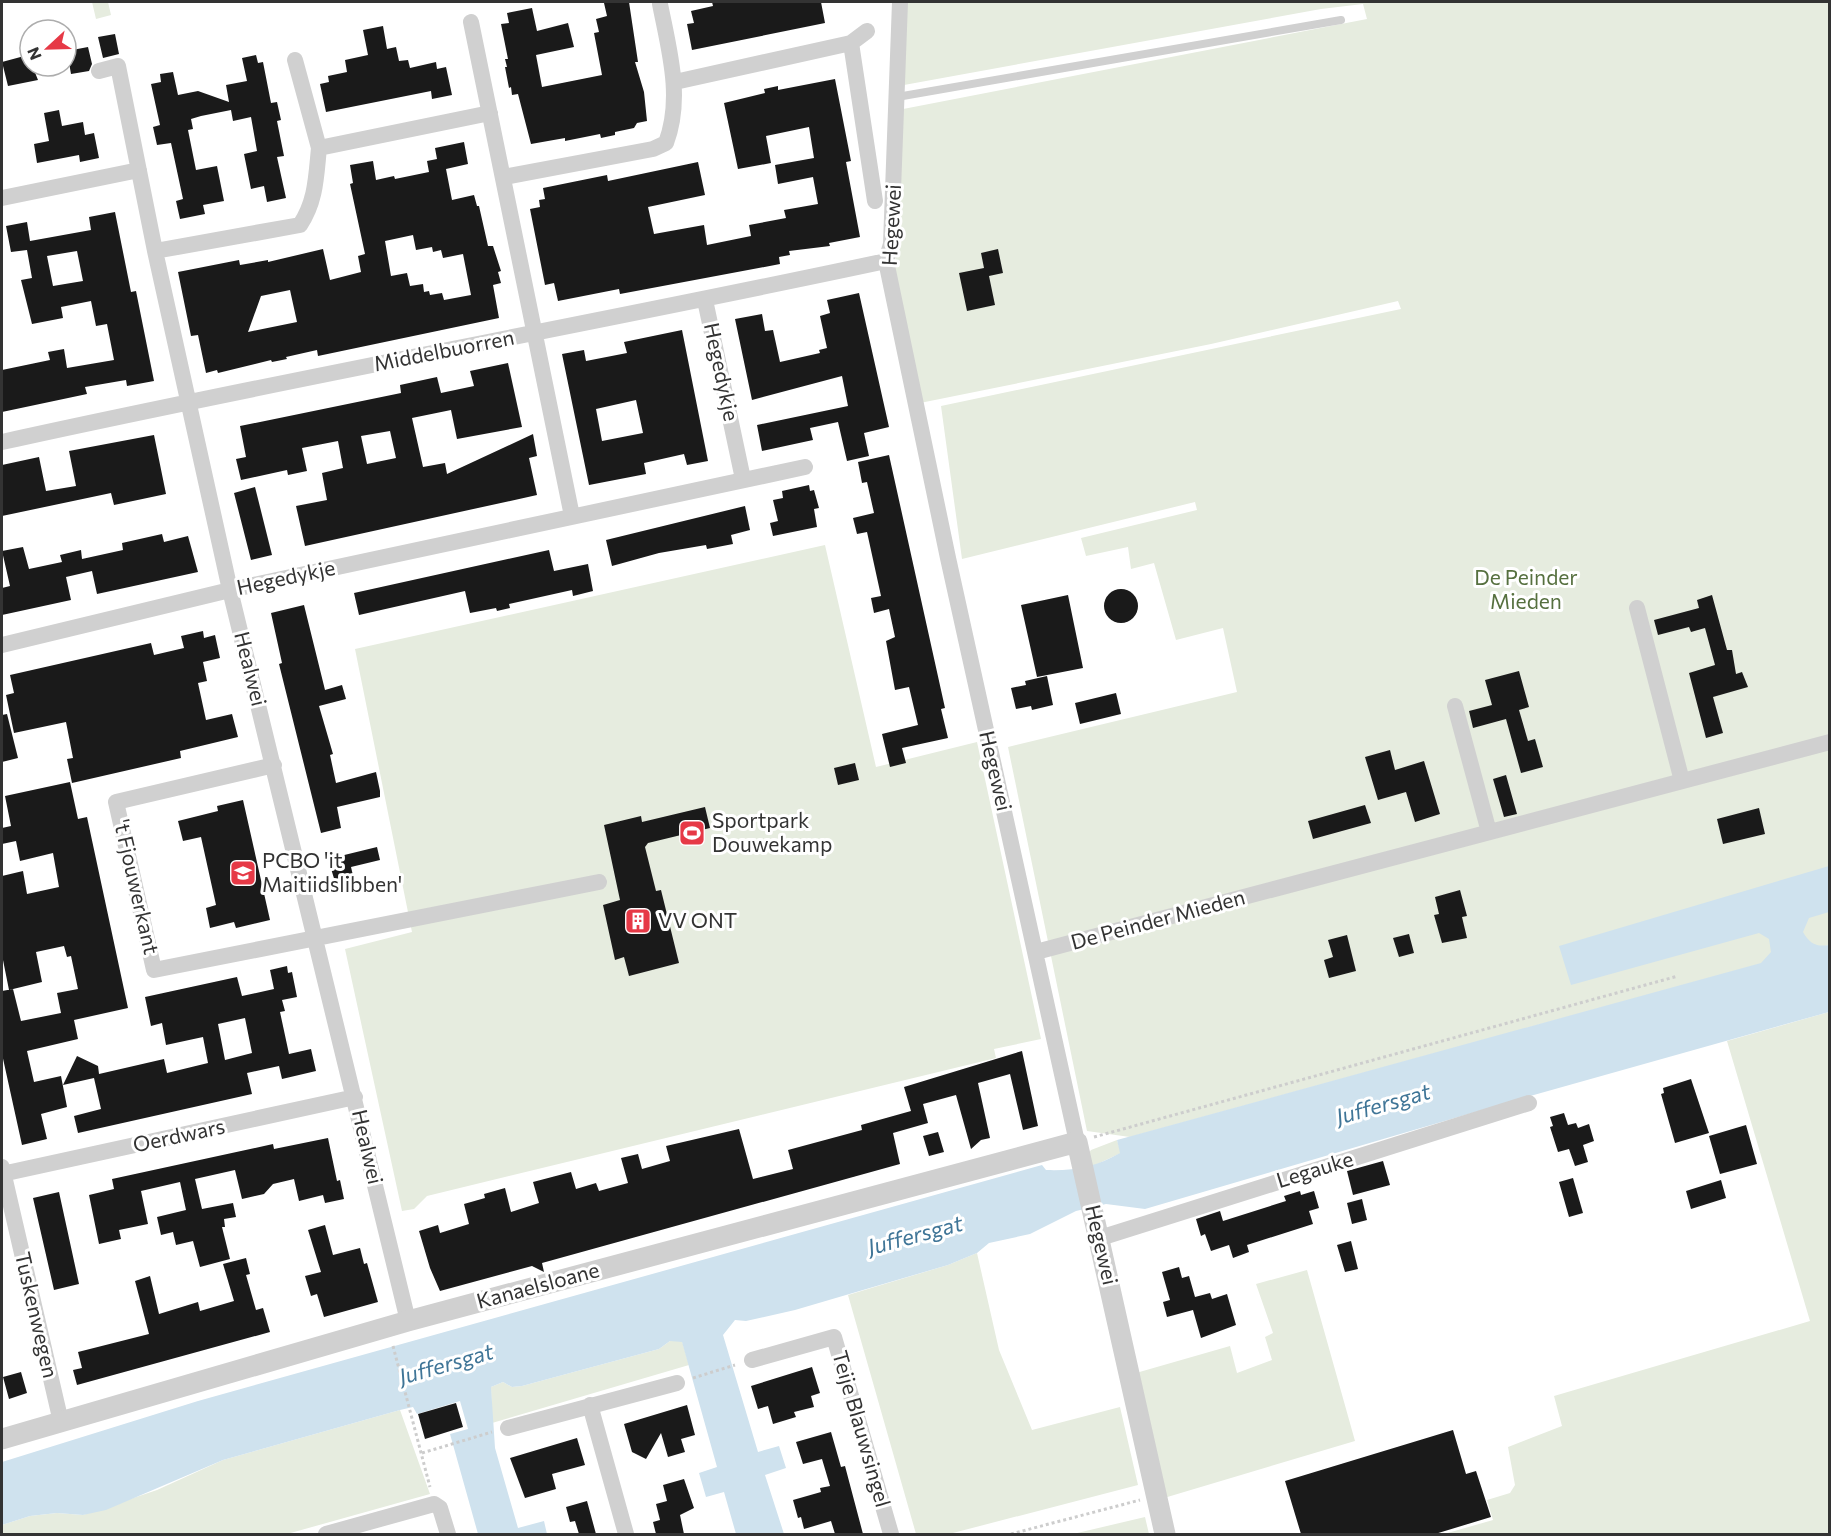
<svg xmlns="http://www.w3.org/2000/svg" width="1831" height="1536" font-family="Commissioner,sans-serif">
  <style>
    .green { fill: #e6ecdf }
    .water { fill: #cfe2ee }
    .building { fill: #1a1a1a; fill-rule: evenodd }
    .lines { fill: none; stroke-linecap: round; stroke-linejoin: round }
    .path { stroke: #cdcdcd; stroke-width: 3; stroke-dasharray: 3 3; stroke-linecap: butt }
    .service { stroke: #d0d0d0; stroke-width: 8 }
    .minor { stroke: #d0d0d0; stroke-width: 16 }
    .tertiary { stroke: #d0d0d0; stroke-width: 21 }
    .labels { text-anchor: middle; stroke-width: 6; stroke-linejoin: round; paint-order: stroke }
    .street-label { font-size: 21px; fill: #333; stroke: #fff }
    .park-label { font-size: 21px; fill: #56703f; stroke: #fff }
    .poi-label { font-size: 21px; fill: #333; stroke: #fff; text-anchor: start }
    .water-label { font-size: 22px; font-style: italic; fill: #3f7597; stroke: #fff }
  </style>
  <rect width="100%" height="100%" fill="#fff"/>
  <path class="green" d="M92,2H108L111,15L96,19Z
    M899,2H1829V945L1130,1137L1087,1131L1008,747L1237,692L1223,628L1176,640L1154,563L1131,569L1128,547L1086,556L1081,538L1197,510L1195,502L962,559L941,406L1401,309L1398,301L1211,344L920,403L895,278L898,110L1367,19L1363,4L1321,9L904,85Z
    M825,545L876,767L977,742L1041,1039L994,1049L996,1058L427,1196L414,1209L402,1211L345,949L412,932L355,649Z
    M1829,1012V1534H1444L1493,1520L1487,1500L1510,1493L1515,1485L1508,1447L1562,1426L1554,1396L1810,1321L1727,1041Z
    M1117,1140L1121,1153L1093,1166L1086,1157L1091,1150Z
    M977,1253L999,1350L1032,1430L1120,1407L1138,1485L949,1534H916L848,1295L948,1265Z
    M1307,1270L1355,1441L1164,1498L1136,1373L1230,1346L1237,1373L1272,1360L1265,1337L1273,1333L1256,1284Z
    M670,1341H682L689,1365L492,1423L491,1387L503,1382L512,1387L522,1386L659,1349Z
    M400,1410L430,1494L287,1534H2V1525L30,1516L57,1513L83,1515L157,1490L223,1460Z
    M1145,1517L1149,1534H1073Z"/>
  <path class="water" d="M1829,866V912L1809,918L1803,932C1810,944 1816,947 1829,945V1012L1523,1098L1145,1209L1106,1204L1076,1211L1030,1234L989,1243L977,1253L948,1265L795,1310L746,1321L735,1320L723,1335L758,1452L779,1446L786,1468L765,1475L784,1534H736L724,1492L706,1497L699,1473L717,1467L682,1342L670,1341L659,1349L522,1386L512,1387L503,1382L491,1387L495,1448L518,1528L544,1521L547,1534H478L450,1434L468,1429L460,1401L417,1414L413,1407L400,1410L223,1460L106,1510L83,1515L57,1513L30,1516L2,1525V1462L198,1401L1042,1165L1046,1170C1074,1171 1096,1167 1120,1153L1117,1140L1761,963L1771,952L1769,939L1759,933L1571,985L1559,946Z"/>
  <path class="building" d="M613,2H629L638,62H635L644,92L647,121L637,123L634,128L615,132V135L601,138L600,134L565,141V138L531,144L518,94L512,95L511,87L509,88L505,67H507L505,59H508L501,24L509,23L507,13L532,8L537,31L568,23L574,47L536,55L542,87L602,75L594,33L599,32L596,19L607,16L604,3Z
    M712,2H821L825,23L692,50L687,24L694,23L691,11L713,6Z
    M383,26L387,49L396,47L399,61L408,60L410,68L436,62L437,69L446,67L452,95L432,99L431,91L326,112L320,84L329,82L328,76L347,72L345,60L368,55L363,30Z
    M115,34L119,54L103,58L98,37Z
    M88,47L92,64L89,71L71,74L67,51Z
    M28,55L38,80L8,86L2,62Z
    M256,55L258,63L263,62L271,103L277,102L281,120L277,121L284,156L277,157L286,198L267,202L264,186L251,189L244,154L257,151L251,117L233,121L231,110L201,116L191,119L193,129L188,130L196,170L217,166L224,201L203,205L205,214L180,219L176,201L183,199L171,143L157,145L153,127L160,125L151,84L161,82L160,74L173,72L178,95L198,91L229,102L226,85L247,81L242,58Z
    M835,79L851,161L846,162L860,237L829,243L830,246L789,251L790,255L779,257L780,264L620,294L619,289L558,301L554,283L545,285L530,209L540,207L539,200L545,199L543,188L607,175L608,181L698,162L705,195L648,207L654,234L704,225L707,245L751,236L749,225L786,218L784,210L818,204L813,177L778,184L775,165L814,158L809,127L766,136L771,163L738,169L724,103L765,93L764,89L778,86V90Z
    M59,110L62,126L83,122L85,135L94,133L99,158L80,162L79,155L37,163L34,144L49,141L44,113Z
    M464,142L468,164L446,169L452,200L474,195L477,206H479L488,246H493L501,271L498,272L501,283L493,285L499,318L318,356L317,350L286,357L287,359L272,362L271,360L218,373L217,370L206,373L198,335L191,336L178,272L239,260L240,265L268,260V262L323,249L330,280L361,272L358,256L365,254L350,184L353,183L350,165L373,161L376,180L394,176L395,179L429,172L427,161L437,159L435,148ZM413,235L416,250L432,247L433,252L441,250L443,258L463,254L471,295L444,300L442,293L430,295L429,291L424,292L423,284L410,286L407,273L391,276L385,241ZM290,290L297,322L248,332L261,296Z
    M115,212L131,292L136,291L154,381L127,386L126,380L85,387L87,394L2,412V370L50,360L48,352L64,349L67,368L114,360L107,324L96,326L91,301L61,307L63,318L32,324L21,280L32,278L27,250L11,252L6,226L27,222L30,241L91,230L89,217ZM77,251L83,281L53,286L47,256Z
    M998,249L1003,273L989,276L995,305L967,311L959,273L984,268L981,253Z
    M859,293L889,427L864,433L869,456L847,461L838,422L810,428L813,440L762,451L757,425L848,406L842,376L752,400L735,319L762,314L765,331L773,330L780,362L820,353L819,350L827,348L820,316L830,313L827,300Z
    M682,330L708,461L687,465L684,454L644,463L646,474L589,485L562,354L584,350L586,361L627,353L624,342ZM636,400L643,433L602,441L596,409Z
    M508,363L522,427L457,439L451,410L412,418L423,467L445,463L447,474L533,434L537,456L529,458L537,495L305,546L296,506L327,500L322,473L343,468L338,441L302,448L307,471L288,475L287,470L241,480L236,459L246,457L240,426L401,393L400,385L437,377L441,393L474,386L470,371ZM390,431L396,458L367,464L361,436Z
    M154,435L166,494L114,505L111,493L2,516V465L39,457L46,491L76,486L69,451Z
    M889,455L945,708L941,709L948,738L902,748L906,763L890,767L882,734L918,725L909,687L895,690L886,641L895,637L889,609L874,613L871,598L881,596L867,532L857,534L853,518L874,513L867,482L862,483L858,462Z
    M809,485L810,491L814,490L819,508L814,509L817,527L773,536L770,523L778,521L773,500L783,498L782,491Z
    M255,487L272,555L251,560L234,493Z
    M745,506L750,530L731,535L733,544L707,549L706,545L659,553L612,566L606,540Z
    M162,534L164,542L188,536L198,572L97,594L92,571L66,577L71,600L2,615V588L10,586L2,551L23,547L29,569L62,562L60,555L81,550L82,559L123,550L122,543Z
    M549,550L554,571L588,564L593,591L573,596L572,590L509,604L510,608L497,611L496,608L470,613L465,591L359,615L354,593Z
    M1104 606a17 17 0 1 1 34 0a17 17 0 1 1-34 0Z
    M1068,595L1083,668L1037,677L1021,605Z
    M1712,595L1727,650H1732L1736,674L1742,672L1748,687L1713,697L1723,733L1706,738L1689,673L1715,665L1705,628L1691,632L1689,627L1658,635L1654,620L1699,608L1697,600Z
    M304,605L325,690L342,685L346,699L319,706L333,754L330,755L336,783L376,772L380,791V797L337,807L341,828L321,833L279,664L282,663L271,613Z
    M203,631L204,638L215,635L220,658L203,662L207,681L198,683L206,720L232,714L238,737L180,751L181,758L72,783L67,759L73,758L66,722L14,733L6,695L14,693L10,675L151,643L154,655L184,648L181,636Z
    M1519,671L1529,707L1519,710L1528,741L1535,739L1543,767L1521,773L1506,719L1473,728L1469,711L1492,705L1485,680Z
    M1047,676L1053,705L1032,710L1031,706L1016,709L1011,688L1026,685L1025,681Z
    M1116,693L1121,714L1080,724L1075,703Z
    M7,714L18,758L2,762V715Z
    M1390,750L1395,770L1424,761L1440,814L1415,822L1406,792L1378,800L1365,757Z
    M855,763L859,780L838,785L834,768Z
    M1506,775L1517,814L1504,817L1493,779Z
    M70,782L78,819L87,817L128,1008L74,1020L78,1039L27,1051L34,1082L61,1076L67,1107L41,1114L47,1139L22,1145L2,1054V991L13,989L21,1021L61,1013L57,993L78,989L71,956L67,957L64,946L36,952L42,982L9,990L2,955V876L23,871L27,894L59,887L53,853L20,861L16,841L2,844V828L11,826L5,796Z
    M243,800L270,920L236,928L234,922L210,928L206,908L216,905L201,837L183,841L178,821L218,811L217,806Z
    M1365,805L1371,823L1313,839L1308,821Z
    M705,807L710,828L648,843L645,847L656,891L661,890L679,963L629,976L624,957L615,960L603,905L620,900L604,825L641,816L642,822Z
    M1759,808L1765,834L1723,844L1717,819Z
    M377,847L380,860L351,867L355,884L337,888L328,859Z
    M1460,890L1467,916L1462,917L1467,938L1442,943L1434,915L1439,914L1435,897Z
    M1409,934L1414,953L1399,957L1393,938Z
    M1347,935L1356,971L1329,978L1324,960L1333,957L1328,940Z
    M287,966L288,973L292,972L297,997L282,1000L285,1011L280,1012L289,1054L311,1049L316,1071L282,1079L279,1066L247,1073L252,1094L78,1133L74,1116L101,1109L94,1078L63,1085L77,1056L98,1066L99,1074L164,1059L167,1073L208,1063L203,1037L166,1045L162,1023L151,1026L145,997L237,977L242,996L274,989L270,970ZM245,1018L252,1053L225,1060L218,1024Z
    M1022,1051L1038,1126L1023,1130L1010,1074L978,1083L990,1138L981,1140L971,1149L956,1095L923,1104L928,1123L893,1133L900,1164L542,1263L544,1272L532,1266L440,1291L430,1268L419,1231L438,1225L440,1233L469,1224L464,1204L485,1198L484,1194L505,1188L511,1212L539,1203L533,1182L571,1172L576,1189L596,1183L599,1191L628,1183L621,1158L638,1154L642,1169L670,1161L666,1146L739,1129L753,1179L793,1169L788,1150L862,1130L861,1125L911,1111L904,1087Z
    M1691,1079L1709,1133L1675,1143L1661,1094L1664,1093L1663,1088Z
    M1564,1113L1568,1125L1576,1123L1578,1128L1589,1124L1594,1141L1583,1145L1588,1162L1575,1166L1569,1149L1558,1152L1550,1127L1553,1126L1550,1117Z
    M1746,1125L1757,1164L1720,1174L1709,1136Z
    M938,1132L944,1152L929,1156L923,1136Z
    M328,1138L337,1181L340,1180L344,1199L325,1203L323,1195L299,1201L294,1179L273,1184L264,1194L242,1199L235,1170L195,1179L202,1209L233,1203L236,1217L224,1219L225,1227H222L230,1259L200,1267L193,1241L176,1245L173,1232L161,1235L157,1217L186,1210L180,1182L141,1191L148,1224L119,1230L121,1239L99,1244L89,1195L114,1189L112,1179L273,1144L274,1149Z
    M1383,1161L1390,1185L1353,1195L1347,1171Z
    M1573,1178L1583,1213L1569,1217L1559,1182Z
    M1721,1180L1726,1198L1691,1209L1686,1191Z
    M1300,1191L1301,1195L1314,1191L1319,1208L1309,1211L1313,1224L1247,1245L1249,1252L1233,1258L1229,1245L1211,1251L1205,1234L1201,1236L1196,1219L1220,1211L1223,1221L1286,1201L1284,1196Z
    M59,1192L79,1284L54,1290L33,1198Z
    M1362,1199L1367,1220L1352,1224L1347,1203Z
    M325,1225L333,1255L360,1248L364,1264L367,1263L378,1302L324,1317L317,1294L311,1296L305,1276L321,1272L308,1230Z
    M1351,1241L1358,1269L1345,1272L1337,1245Z
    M246,1258L250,1274L246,1275L256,1310L263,1308L270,1332L77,1385L73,1370L82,1368L78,1352L149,1334L135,1281L150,1276L159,1314L198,1302L200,1311L234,1301L223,1264Z
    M1179,1267L1182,1278L1189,1276L1195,1297L1210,1293L1212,1299L1227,1294L1236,1325L1201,1338L1193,1310L1167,1317L1163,1302L1170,1300L1162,1272Z
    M812,1367L820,1393L811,1396L814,1407L794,1412L796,1417L773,1424L768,1406L758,1409L751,1386Z
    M21,1372L27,1393L9,1399L3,1377Z
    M456,1403L463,1427L425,1439L418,1414Z
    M687,1405L695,1435L681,1439L685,1452L668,1457L661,1433L646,1459L632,1452L624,1424Z
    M1453,1430L1466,1474L1476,1471L1491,1517L1435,1534H1301L1285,1481Z
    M831,1432L841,1467L845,1466L863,1534H835L831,1521L804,1529L801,1517L798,1518L793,1500L821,1492L820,1488L830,1486L822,1459L803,1464L796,1442Z
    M577,1438L585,1465L552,1474L556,1489L525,1498L510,1458Z
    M684,1479L694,1508L680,1515L684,1534H656L653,1522L660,1520L656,1504L667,1501L663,1485Z
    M587,1501L596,1534H579L575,1521L570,1522L566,1507Z"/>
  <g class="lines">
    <path class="path" d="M1094,1137L1678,976
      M393,1346L430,1487
      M693,1378L735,1365
      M422,1453L492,1432
      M1011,1534L1140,1500"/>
    <path class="service" d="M897,97L1341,20"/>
    <path class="minor" d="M900,2L891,244L886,261L948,558L1077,1142
      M471,22L572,516
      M851,43L867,31
      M295,60L319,148
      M99,71L118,66L155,251L230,590L408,1321
      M675,82L851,43L875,201
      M504,177L653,149L666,143C683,98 669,50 660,4
      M2,198L139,170
      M155,251L300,225C316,201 316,177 319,148L490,113
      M705,300L743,479
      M2,442C295,377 592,324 886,261
      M1637,608L1682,781
      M2,645L230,590L805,467
      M1455,706L1489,832
      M274,765L116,802L154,970L599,882
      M1036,952L1830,742
      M2,1167L61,1422
      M2,1174L355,1097
      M1100,1238L1529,1103
      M752,1360L834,1337L891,1534
      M590,1405L626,1534
      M508,1428L677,1383
      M326,1534L434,1504L440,1508L448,1534"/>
    <path class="tertiary" d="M2,1439L408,1321L1077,1142L1165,1534"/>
  </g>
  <defs>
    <symbol id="stadium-square" viewBox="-11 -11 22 22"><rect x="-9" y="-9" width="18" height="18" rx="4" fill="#e63946" stroke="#fff"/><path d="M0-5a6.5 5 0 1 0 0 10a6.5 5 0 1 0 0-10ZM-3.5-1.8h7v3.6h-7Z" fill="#fff"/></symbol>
    <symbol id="school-square" viewBox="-11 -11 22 22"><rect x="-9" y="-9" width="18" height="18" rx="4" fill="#e63946" stroke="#fff"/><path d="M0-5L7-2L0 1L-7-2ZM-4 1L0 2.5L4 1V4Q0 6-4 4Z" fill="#fff"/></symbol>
    <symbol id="building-square" viewBox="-11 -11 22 22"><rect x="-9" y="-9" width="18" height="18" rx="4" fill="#e63946" stroke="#fff"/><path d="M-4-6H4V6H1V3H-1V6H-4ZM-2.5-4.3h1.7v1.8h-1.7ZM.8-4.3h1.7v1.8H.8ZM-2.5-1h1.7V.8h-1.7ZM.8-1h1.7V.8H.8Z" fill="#fff"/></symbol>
  </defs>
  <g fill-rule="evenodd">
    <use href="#stadium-square" x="677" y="818" width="30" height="30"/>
    <use href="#school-square" x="228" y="858" width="30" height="30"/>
    <use href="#building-square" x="623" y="906" width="30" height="30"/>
  </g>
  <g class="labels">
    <g class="street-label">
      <text transform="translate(892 225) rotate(-87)" y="7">Hegewei</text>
      <text transform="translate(444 351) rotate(-11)" y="7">Middelbuorren</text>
      <text transform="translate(721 372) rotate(78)" y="7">Hegedykje</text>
      <text transform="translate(286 578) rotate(-12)" y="7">Hegedykje</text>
      <text transform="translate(250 669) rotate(76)" y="7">Healwei</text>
      <text transform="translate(995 771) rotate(77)" y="7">Hegewei</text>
      <text transform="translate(136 887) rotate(77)" y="7">'t Fjouwerkant</text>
      <text transform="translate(1158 920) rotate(-15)" y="7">De Peinder Mieden</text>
      <text transform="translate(179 1136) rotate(-12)" y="7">Oerdwars</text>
      <text transform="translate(367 1147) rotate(77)" y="7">Healwei</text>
      <text transform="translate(1315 1170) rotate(-17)" y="7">Legauke</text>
      <text transform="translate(1101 1245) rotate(77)" y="7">Hegewei</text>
      <text transform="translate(538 1286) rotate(-15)" y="7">Kanaelsloane</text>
      <text transform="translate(36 1315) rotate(77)" y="7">Tuskenwegen</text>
      <text transform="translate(861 1429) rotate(74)" y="7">Teije Blauwsingel</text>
    </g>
    <g class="park-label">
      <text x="1526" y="585">De Peinder<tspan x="1526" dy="24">Mieden</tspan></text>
    </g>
    <g class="poi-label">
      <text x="712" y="828">Sportpark<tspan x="712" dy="24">Douwekamp</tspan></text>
      <text x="262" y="868">PCBO 'it<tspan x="262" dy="24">Maitiidslibben'</tspan></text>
      <text x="658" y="928">VV ONT</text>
    </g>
    <g class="water-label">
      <text transform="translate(1383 1104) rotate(-16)" y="8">Juffersgat</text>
      <text transform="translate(915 1235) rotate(-15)" y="8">Juffersgat</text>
      <text transform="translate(446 1364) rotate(-16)" y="8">Juffersgat</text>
    </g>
  </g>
  <rect width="1831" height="1536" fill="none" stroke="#333333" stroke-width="6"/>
  <g transform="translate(48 48) rotate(248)"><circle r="28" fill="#ffffff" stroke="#adadad" stroke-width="1.5"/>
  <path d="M0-4.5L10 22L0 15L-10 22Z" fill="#e63946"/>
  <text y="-9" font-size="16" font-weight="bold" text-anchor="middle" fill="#333333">N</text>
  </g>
</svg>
